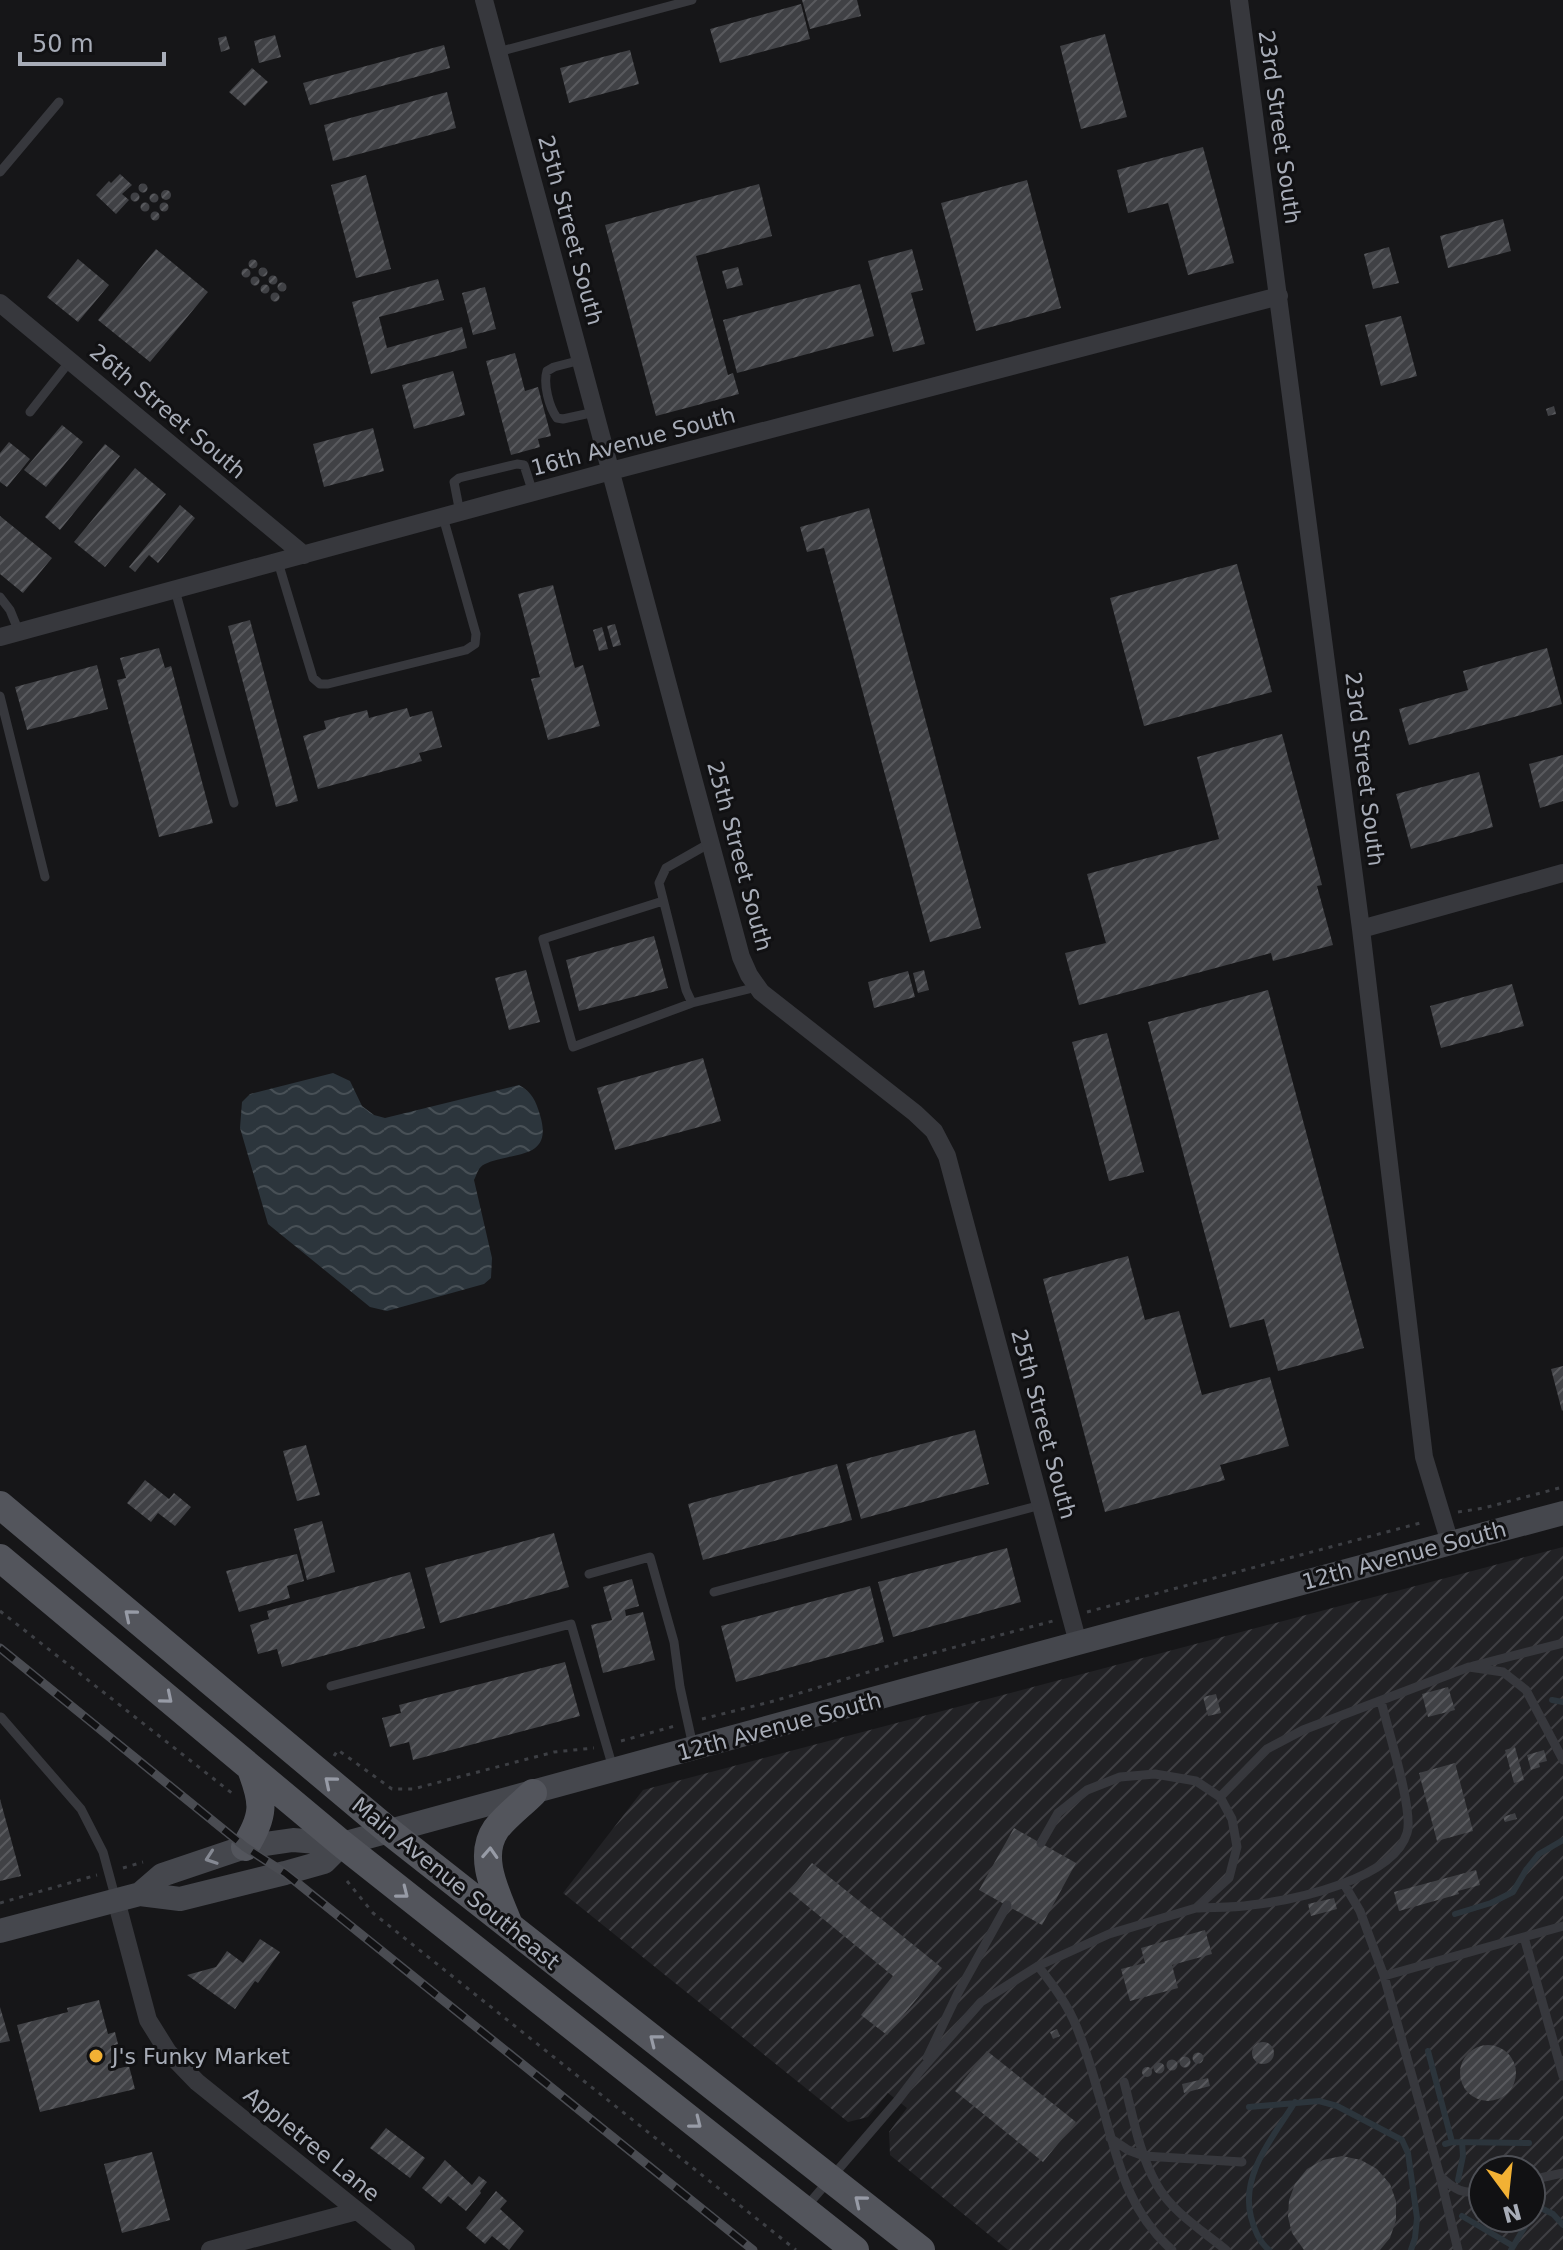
<svg xmlns="http://www.w3.org/2000/svg" width="1563" height="2250" font-family="'DejaVu Sans',sans-serif">
  <style>
    .industrial { fill: url(#industrial-furrows); fill-rule: evenodd }
    .water { fill: url(#water-waves) }
    .lines { fill: none; stroke-linecap: round; stroke-linejoin: round }
    .stream { stroke: #2c353c; stroke-width: 6 }
    .building { fill: url(#building-hatch) }
    .path { stroke: #3d3f44; stroke-width: 3; stroke-dasharray: 4 6; stroke-linecap: butt }
    .lane { stroke: #37383d; stroke-width: 9 }
    .street { stroke: #37383d; stroke-width: 18 }
    .secondary { stroke: #45474d; stroke-width: 24 }
    .primary { stroke: #53555c; stroke-width: 28 }
    .rail-casing { stroke: #4a4c52; stroke-width: 9 }
    .rail { stroke: #111113; stroke-width: 6; stroke-dasharray: 18; stroke-linecap: butt }
    .oneway { stroke: #979ba6 }
    .oneway2 { stroke: #858993 }
    .poi-dot { fill: #f2b134; stroke: #111113; stroke-width: 3 }
    .labels { text-anchor: middle; stroke-width: 6; stroke-linejoin: round; paint-order: stroke }
    .street-label { font-size: 22px; fill: #a8adb8; stroke: #111113 }
    .poi-label { font-size: 22px; fill: #a8adb8; stroke: #111113; text-anchor: start }
  </style>
  <defs>
    <pattern id="industrial-furrows" width="10" height="10" patternUnits="userSpaceOnUse" patternTransform="scale(2)"><rect width="10" height="10" fill="#222225"/><path d="M-1 1l2-2M0 10L10 0M9 11l2-2" fill="none" stroke="#3f3f43"/></pattern>
    <pattern id="water-waves" width="16" height="10" patternUnits="userSpaceOnUse" patternTransform="scale(2)"><rect width="16" height="10" fill="#2c353c"/><path d="M0 5q4-4 8 0t8 0" fill="none" stroke="#485056"/></pattern>
    <pattern id="building-hatch" width="6" height="6" patternUnits="userSpaceOnUse" patternTransform="scale(2)"><rect width="6" height="6" fill="#404145"/><path d="M-1 1l2-2M0 6l6-6M5 7l2-2" fill="none" stroke="#595a5e"/></pattern>
  </defs>
  <rect width="100%" height="100%" fill="#161618"/>
  <path class="industrial" d="M1563,1547V2250H1008L890,2155L889,2132L907,2108L888,2093L868,2117L848,2122L563,1893L643,1790ZM1483,2170H1531V2218H1483Z"/>
  <path class="water" d="M333,1073L350,1081L362,1106L374,1115L385,1118L519,1085C532,1092 536,1101 540,1115C554,1161 512,1151 485,1164C478,1167 477,1174 474,1180L492,1258L491,1278L484,1284L387,1311L370,1307L268,1224L240,1128L242,1102L250,1094Z"/>
  <g class="lines">
    <path class="stream" d="M1552,1700L1563,1702
      M1455,1914L1491,1903L1513,1892L1526,1870L1539,1854L1563,1840
      M1428,2051L1452,2142
      M1249,2107L1319,2101L1337,2106L1402,2140L1408,2153L1417,2218L1415,2238L1411,2250
      M1445,2144L1452,2142L1529,2143
      M1458,2180L1463,2156L1462,2142
      M1462,2216L1513,2246
      M1531,2216L1539,2207L1553,2214L1563,2225
      M1269,2250C1259,2242 1254,2229 1251,2217C1240,2174 1274,2136 1295,2102
      M1511,2250L1530,2218"/>
  </g>
  <path class="building" d="M802,0H857L861,16L810,29Z
    M801,4L810,39L720,63L710,29Z
    M1105,34L1127,117L1081,129L1060,46Z
    M275,35L281,57L259,63L254,41Z
    M226,36L230,49L221,52L218,38Z
    M444,45L450,68L310,105L303,83Z
    M630,50L639,84L569,103L560,68Z
    M252,68L268,82L245,106L229,92Z
    M447,92L456,128L333,161L324,125Z
    M1203,147L1234,263L1188,275L1168,203L1128,213L1117,170Z
    M120,174L132,185L122,194L129,200L116,214L96,195L109,181L111,183Z
    M366,175L391,269L356,278L331,185Z
    M1027,180L1061,308L976,331L941,203Z
    M138.5 188a4.5 4.5 0 1 1 9 0a4.5 4.5 0 1 1-9 0Z
    M759,184L772,236L696,256L728,375L733,373L739,394L656,416L605,225Z
    M161 195a5 5 0 1 1 10 0a5 5 0 1 1-10 0Z
    M130.5 197a4.5 4.5 0 1 1 9 0a4.5 4.5 0 1 1-9 0Z
    M149.5 198a4.5 4.5 0 1 1 9 0a4.5 4.5 0 1 1-9 0Z
    M140.5 207a4.5 4.5 0 1 1 9 0a4.5 4.5 0 1 1-9 0Z
    M159.5 207a4.5 4.5 0 1 1 9 0a4.5 4.5 0 1 1-9 0Z
    M150.5 216a4.5 4.5 0 1 1 9 0a4.5 4.5 0 1 1-9 0Z
    M1503,219L1511,251L1448,268L1440,236Z
    M1389,247L1399,283L1373,289L1364,254Z
    M156,249L208,292L150,362L98,320Z
    M912,249L923,290L911,293L925,344L893,352L868,261Z
    M78,259L109,285L78,322L47,297Z
    M248.5 264a4.5 4.5 0 1 1 9 0a4.5 4.5 0 1 1-9 0Z
    M738,267L743,285L727,289L722,271Z
    M258.5 272a4.5 4.5 0 1 1 9 0a4.5 4.5 0 1 1-9 0Z
    M241.5 273a4.5 4.5 0 1 1 9 0a4.5 4.5 0 1 1-9 0Z
    M268.5 280a4.5 4.5 0 1 1 9 0a4.5 4.5 0 1 1-9 0Z
    M250.5 281a4.5 4.5 0 1 1 9 0a4.5 4.5 0 1 1-9 0Z
    M438,279L444,300L379,317L387,348L462,327L467,348L371,374L352,302Z
    M277.5 287a4.5 4.5 0 1 1 9 0a4.5 4.5 0 1 1-9 0Z
    M860,284L874,336L737,373L723,320Z
    M260.5 289a4.5 4.5 0 1 1 9 0a4.5 4.5 0 1 1-9 0Z
    M485,287L496,329L473,335L462,293Z
    M270.5 297a4.5 4.5 0 1 1 9 0a4.5 4.5 0 1 1-9 0Z
    M1401,316L1417,376L1381,386L1365,325Z
    M515,353L525,391L538,387L551,436L538,439L540,447L511,455L486,361Z
    M453,371L465,415L414,429L402,385Z
    M1554,406L1556,414L1548,416L1546,409Z
    M62,425L83,442L46,487L24,470Z
    M373,428L384,471L324,487L313,444Z
    M9,442L30,459L7,487L0,482V453Z
    M105,444L120,456L60,530L45,517Z
    M135,468L166,494L105,567L74,542Z
    M180,505L195,518L158,563L149,555L135,572L129,567Z
    M869,508L981,928L930,942L824,548L807,552L800,527Z
    M0,516L52,558L23,593L0,574Z
    M1237,564L1272,692L1144,726L1110,598Z
    M553,585L575,668L583,665L600,726L548,740L531,679L540,677L518,594Z
    M250,620L298,801L276,807L228,626Z
    M615,624L621,645L613,647L607,626Z
    M602,627L608,649L599,651L593,630Z
    M159,648L165,668L171,666L213,823L159,837L117,680L126,678L120,658Z
    M1547,648L1562,704L1409,745L1399,709L1468,690L1463,671Z
    M97,665L108,709L27,730L15,687Z
    M407,708L410,717L432,711L442,747L419,753L422,761L318,789L303,736L326,729L324,721L367,710L369,718Z
    M1282,734L1322,885L1317,886L1333,945L1273,961L1271,953L1079,1005L1065,953L1106,943L1087,874L1219,839L1197,757Z
    M1563,755V801L1540,808L1529,764Z
    M1479,772L1493,827L1411,849L1396,794Z
    M654,936L668,988L579,1011L566,960Z
    M526,970L540,1022L509,1030L495,978Z
    M924,970L929,990L918,993L913,973Z
    M908,971L915,997L874,1008L868,982Z
    M1512,984L1524,1026L1441,1048L1430,1006Z
    M1268,990L1364,1348L1278,1371L1264,1319L1230,1328L1148,1022Z
    M1107,1033L1144,1172L1109,1181L1072,1042Z
    M703,1058L721,1121L615,1150L597,1088Z
    M1128,1256L1145,1320L1179,1311L1202,1395L1270,1377L1289,1446L1220,1465L1225,1480L1105,1512L1043,1279Z
    M1563,1366V1410L1562,1411L1551,1369Z
    M975,1430L989,1484L861,1519L846,1464Z
    M306,1445L320,1495L297,1501L283,1451Z
    M837,1464L852,1520L703,1560L688,1504Z
    M145,1480L169,1499L174,1493L191,1507L175,1526L158,1513L151,1522L127,1503Z
    M322,1521L335,1572L307,1580L294,1529Z
    M554,1533L569,1587L440,1623L425,1568Z
    M1007,1548L1021,1602L893,1637L878,1582Z
    M297,1554L304,1581L287,1586L290,1598L239,1612L226,1571Z
    M410,1572L425,1628L282,1667L277,1649L258,1654L250,1625L269,1619L267,1611Z
    M632,1579L639,1606L625,1610L626,1616L643,1612L655,1660L603,1673L591,1625L612,1620L603,1587Z
    M870,1586L884,1642L736,1682L721,1626Z
    M565,1662L580,1716L413,1760L409,1742L390,1747L382,1718L401,1713L399,1705Z
    M1448,1687L1455,1710L1428,1717L1422,1694Z
    M1216,1694L1221,1713L1208,1716L1203,1697Z
    M1515,1747L1524,1780L1514,1783L1505,1750Z
    M1544,1750L1547,1761L1539,1763L1540,1767L1531,1770L1527,1755Z
    M1455,1763L1473,1831L1437,1841L1419,1773Z
    M0,1799L21,1876L0,1881Z
    M1515,1813L1517,1819L1505,1822L1503,1817Z
    M1014,1828L1076,1863L1042,1925L979,1890Z
    M812,1863L942,1968L887,2035L861,2015L893,1976L789,1891Z
    M1476,1870L1480,1885L1458,1891L1459,1894L1399,1911L1394,1892Z
    M1334,1898L1337,1909L1311,1916L1308,1904Z
    M1205,1930L1212,1954L1172,1965L1178,1988L1130,2001L1121,1969L1145,1963L1141,1948Z
    M260,1939L280,1952L258,1983L255,1981L235,2009L187,1975L216,1967L227,1951L243,1963Z
    M99,2000L108,2034L115,2032L118,2044L111,2046L116,2069L129,2066L135,2089L40,2112L17,2025L68,2012L67,2008Z
    M0,2007L10,2041L0,2043Z
    M1057,2029L1060,2036L1053,2039L1050,2032Z
    M1252 2053a11 11 0 1 1 22 0a11 11 0 1 1-22 0Z
    M1460 2073a28 28 0 1 1 56 0a28 28 0 1 1-56 0Z
    M987,2051L1076,2122L1043,2162L955,2091Z
    M1192.5 2058a5.5 5.5 0 1 1 11 0a5.5 5.5 0 1 1-11 0Z
    M1179.5 2062a5.5 5.5 0 1 1 11 0a5.5 5.5 0 1 1-11 0Z
    M1166.5 2065a5.5 5.5 0 1 1 11 0a5.5 5.5 0 1 1-11 0Z
    M1153.5 2068a5.5 5.5 0 1 1 11 0a5.5 5.5 0 1 1-11 0Z
    M1142 2072a5 5 0 1 1 10 0a5 5 0 1 1-10 0Z
    M1208,2078L1210,2086L1184,2093L1182,2084Z
    M386,2128L425,2158L410,2178L370,2148Z
    M152,2152L170,2220L122,2233L104,2164Z
    M1342,2156L1361,2160L1377,2169L1390,2184L1396,2201V2220L1390,2238L1380,2250H1304L1292,2233L1288,2217L1289,2200L1295,2184L1307,2169L1323,2160Z
    M445,2160L472,2185L479,2176L487,2182L480,2191L481,2193L466,2211L448,2196L441,2204L422,2188Z
    M496,2191L507,2201L500,2209L524,2231L509,2250L492,2236L485,2244L466,2228Z"/>
  <g class="lines">
    <path class="path" d="M1458,1512L1484,1508L1563,1487
      M0,1611L233,1794
      M1087,1612L1424,1522
      M702,1719L774,1701L914,1658L1053,1621
      M621,1741L675,1726
      M334,1756L338,1750L392,1789H413L554,1752L594,1748
      M123,1868L143,1862
      M347,1881L373,1913L796,2250
      M0,1903L97,1875"/>
    <path class="lane" d="M498,52L692,0
      M0,172L59,102
      M581,360L554,367L547,371C543,384 549,407 557,418L563,419L595,412
      M30,412L70,361
      M460,513L454,482L459,478L517,464L524,465L533,493
      M278,562L313,678L320,684H328L466,650L475,644L476,634L443,517
      M175,590L234,803
      M0,597L10,610L19,632
      M0,696L45,877
      M710,843L666,868L659,883L686,990L692,1003L757,987
      M663,901L543,939L573,1047L692,1003
      M589,1574L650,1557L674,1642L680,1687L693,1746
      M714,1592L1041,1505
      M1473,1666L1563,1643
      M331,1686L571,1624L613,1768
      M1,1717L81,1809L103,1852L116,1900
      M1220,1797L1267,1749L1303,1730L1469,1667L1503,1672L1526,1690L1563,1760
      M1344,1884L1360,1911L1384,1976L1440,2176C1455,2190 1463,2195 1483,2191
      M1196,1908C1214,1907 1233,1908 1251,1905C1294,1900 1393,1880 1407,1833C1414,1811 1387,1727 1381,1701
      M1524,1937L1563,2076
      M1038,1966C1053,1985 1068,2005 1077,2028C1085,2048 1092,2070 1098,2092C1116,2150 1123,2207 1172,2250
      M1384,1976L1563,1926
      M927,2058L958,1993L1007,1905
      M1124,2082C1133,2116 1139,2154 1157,2185C1172,2212 1203,2231 1226,2250
      M1110,2138L1128,2150L1144,2156L1242,2162
      M1440,2176L1458,2250
      M1531,2180L1563,2173
      M806,2207L898,2100L920,2071L981,2002L1038,1966L1109,1934L1196,1908L1229,1878L1237,1847L1232,1819L1220,1797L1196,1781L1155,1774L1120,1777L1087,1790L1058,1813L1041,1843"/>
    <path class="street" d="M484,0L741,957L749,975L761,992L915,1113L934,1131L947,1156L1078,1643
      M1239,0L1361,929L1424,1457L1450,1543
      M0,303L304,555
      M0,637L611,471L1279,296
      M1361,929L1563,873
      M116,1900L148,2020L168,2052L197,2082L406,2250
      M210,2250L357,2211"/>
    <path class="secondary" d="M140,1894L162,1875L245,1847L293,1840L342,1844
      M0,1931L140,1894L180,1899L285,1873L324,1862L342,1844L1078,1643L1563,1513"/>
    <path class="primary" d="M0,1505L390,1832L921,2250
      M0,1558L342,1844L855,2250
      M245,1847C265,1815 264,1803 251,1769
      M509,1925C498,1896 476,1858 496,1829C506,1816 521,1805 533,1793"/>
    <defs>
      <path id="rail" d="M0,1648L245,1847L285,1873L753,2250"/>
    </defs>
    <use href="#rail" class="rail-casing"/>
    <use href="#rail" class="rail"/>
  </g>
  <defs><path id="oneway-chevron" d="M-2-3.5L2.5 0L-2 3.5" fill="none" stroke-width="1.6" stroke-linecap="round" stroke-linejoin="round" transform="scale(2)"/></defs>
  <g class="oneway">
    <use href="#oneway-chevron" transform="translate(130 1615) rotate(-140)"/>
    <use href="#oneway-chevron" transform="translate(167 1698) rotate(40)"/>
    <use href="#oneway-chevron" transform="translate(330 1782) rotate(-140)"/>
    <use href="#oneway-chevron" transform="translate(490 1853) rotate(-87)"/>
    <use href="#oneway-chevron" transform="translate(403 1893) rotate(38)"/>
    <use href="#oneway-chevron" transform="translate(655 2040) rotate(-142)"/>
    <use href="#oneway-chevron" transform="translate(696 2123) rotate(38)"/>
    <use href="#oneway-chevron" transform="translate(860 2201) rotate(-141)"/>
  </g>
  <use class="oneway2" href="#oneway-chevron" transform="translate(211 1858) rotate(161)"/>
  <circle class="poi-dot" cx="96" cy="2056" r="8"/>
  <g class="labels">
    <g class="street-label">
      <text transform="translate(1280 127) rotate(82)" y="8">23rd Street South</text>
      <text transform="translate(571 230) rotate(75)" y="8">25th Street South</text>
      <text transform="translate(168 411) rotate(40)" y="8">26th Street South</text>
      <text transform="translate(633 441) rotate(-15)" y="8">16th Avenue South</text>
      <text transform="translate(1365 769) rotate(83)" y="8">23rd Street South</text>
      <text transform="translate(740 856) rotate(75)" y="8">25th Street South</text>
      <text transform="translate(1044 1424) rotate(75)" y="8">25th Street South</text>
      <text transform="translate(1404 1555) rotate(-15)" y="8">12th Avenue South</text>
      <text transform="translate(779 1726) rotate(-15)" y="8">12th Avenue South</text>
      <text transform="translate(456 1883) rotate(39)" y="8">Main Avenue Southeast</text>
      <text transform="translate(312 2144) rotate(39)" y="8">Appletree Lane</text>
    </g>
    <g class="poi-label">
      <text x="112" y="2064">J's Funky Market</text>
    </g>
  </g>
  <g transform="translate(1507 2194) rotate(165)"><circle r="38" fill="#111113" stroke="#4d4f55" stroke-width="2"/>
  <path d="M0-6L14 30L0 20L-14 30Z" fill="#f2b134"/>
  <text y="-12" font-size="22" font-weight="bold" text-anchor="middle" fill="#a8adb8">N</text>
  </g>
  <path d="M20 52v12h144v-12" fill="none" stroke="#a8adb8" stroke-width="4"/>
  <text x="32" y="52" font-size="24" fill="#a8adb8" stroke="#111113" stroke-width="6" paint-order="stroke">50 m</text>
</svg>
